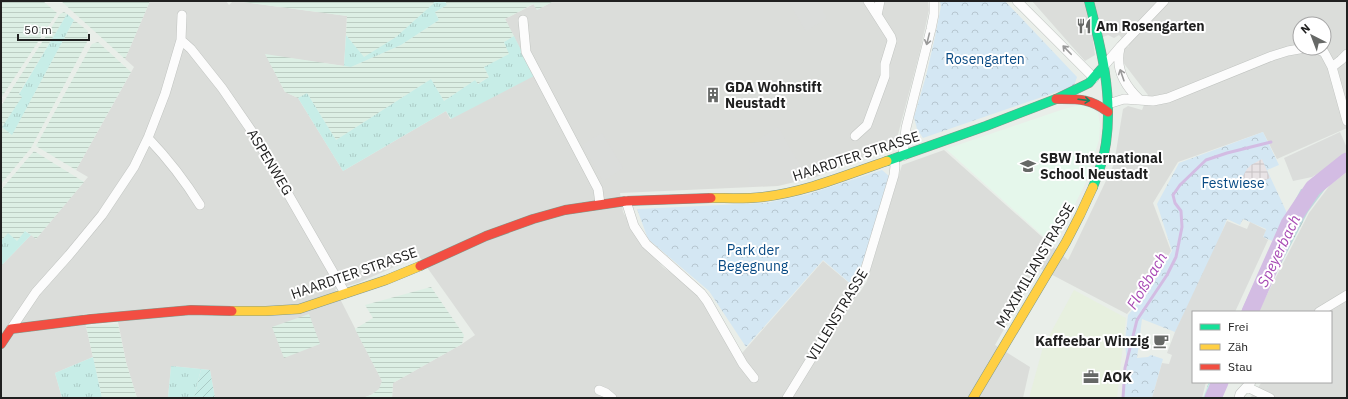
<svg xmlns="http://www.w3.org/2000/svg" width="1348" height="399" font-family="'IBM Plex Sans',sans-serif">
  <style>
    .residential { fill: #dbddda; fill-rule: evenodd }
    .commercial { fill: #e7f0df }
    .education { fill: #e5f7eb }
    .farmland { fill: url(#farmland-rules) }
    .grass { fill: url(#grass-tufts) }
    .forest { fill: url(#forest-firs) }
    .park { fill: url(#park-crowns) }
    .garden { fill: url(#garden-furrows) }
    .parking { fill: #dbdddb }
    .plaza { fill: url(#plaza-grid) }
    .lines { fill: none; stroke-linecap: round; stroke-linejoin: round }
    .stream { stroke: #d3bce3; stroke-width: 3 }
    .river { stroke: #d3bce3; stroke-width: 17 }
    .street-casing { stroke: #c1c4c1; stroke-width: 10 }
    .fast-casing { stroke: #809a8c; stroke-width: 10 }
    .slow-casing { stroke: #809a8c; stroke-width: 10 }
    .jam-casing { stroke: #809a8c; stroke-width: 10 }
    .street { stroke: #fcfcfc; stroke-width: 9 }
    .fast { stroke: #16e098; stroke-width: 9 }
    .slow { stroke: #ffcf43; stroke-width: 9 }
    .jam { stroke: #f24e42; stroke-width: 9 }
    .oneway { stroke: #999 }
    .oneway2 { stroke: #1b805c }
    .labels { text-anchor: middle; stroke-width: 4; stroke-linejoin: round; paint-order: stroke }
    .poi-label { font-size: 14px; font-weight: bold; fill: #202020; stroke: #fff; text-anchor: start }
    .park-label { font-size: 14px; fill: #084a84; stroke: #fff }
    .street-label { font-size: 14px; fill: #202020; stroke: #fff }
    .water-label { font-size: 15px; font-style: italic; fill: #a749b4; stroke: #fff }
  </style>
  <defs>
    <pattern id="farmland-rules" width="6" height="5" patternUnits="userSpaceOnUse"><rect width="6" height="5" fill="#dcefe4"/><path d="M0 2.5h6" fill="none" stroke="#bccdc3"/></pattern>
    <pattern id="grass-tufts" width="24" height="20" patternUnits="userSpaceOnUse"><rect width="24" height="20" fill="#c7ede7"/><path d="M3 7l-1-3M5 7V3M7 7l1-3M15 17l-1-3M17 17v-4M19 17l1-3" fill="none" stroke="#abcbc6"/></pattern>
    <pattern id="forest-firs" width="22" height="20" patternUnits="userSpaceOnUse"><rect width="22" height="20" fill="#bedbdc"/><path d="M5 1l3.5 6h-7zM16 11l3.5 6h-7z" fill="#a3bcbc"/></pattern>
    <pattern id="park-crowns" width="20" height="18" patternUnits="userSpaceOnUse"><rect width="20" height="18" fill="#d4e7f3"/><path d="M2 6a3 3 0 1 1 6 0M12 15a3 3 0 1 1 6 0" fill="none" stroke="#b6c6d0"/></pattern>
    <pattern id="garden-furrows" width="10" height="10" patternUnits="userSpaceOnUse"><rect width="10" height="10" fill="#c7ede7"/><path d="M-1 1l2-2M0 10L10 0M9 11l2-2" fill="none" stroke="#abcbc6"/></pattern>
    <pattern id="plaza-grid" width="8" height="8" patternUnits="userSpaceOnUse"><rect width="8" height="8" fill="#e8e3e5"/><path d="M0 4h8M4 0v8" fill="none" stroke="#c7c2c4"/></pattern>
  </defs>
  <rect width="100%" height="100%" fill="#e9eee9"/>
  <path class="residential" d="M150,1H226L229,5L233,1H236L347,16L344,66L266,55L285,92L298,98L343,171L446,111L450,119L533,75L505,19L534,4L537,10L554,1H928L929,10L920,51L896,142L890,147L816,177L778,186L620,193L623,212L641,243L663,267L693,289L703,302L736,360L823,261L860,292L867,281L902,165L944,150L1068,260L1114,164L1123,109L1128,106L1142,110L1148,95L1122,61L1124,49L1129,46L1119,35L1114,38L1108,35L1093,41L1095,55L1085,61L1032,1H1347V128L1277,159L1263,132L1178,162L1153,203L1171,251L1149,287L1127,314L1039,268L995,345L1030,367L1023,398H392L393,383L462,344L475,335L419,256L358,283L335,289L382,381L380,389L371,395L363,398H215L210,370L171,366L168,398H137L126,362L116,312L83,314L93,357L55,373L62,398H1V266L31,235L36,239L88,177L76,170L134,67L125,59ZM1300,24H1324V48H1300Z
    M1347,172V398H1250L1262,382H1331V312H1258L1309,213L1330,185Z"/>
  <path class="commercial" d="M1074,290L1126,318L1117,398H1029L1043,347Z"/>
  <path class="education" d="M1080,105L1090,108L1098,113L1100,124L1099,140L1086,182L1054,246L946,149L1064,109Z"/>
  <path class="farmland" d="M1,1H43L57,13L1,98Z
    M61,1H150L125,59Z
    M236,1H433L435,3L396,37L364,58L346,35L347,16Z
    M445,1H554L537,10L533,4L505,19L514,36L504,42L510,54L484,67L489,77L477,84L475,80L444,101L431,79L336,140L307,93L298,98L285,92L265,54L351,67L401,45L439,20L435,12L447,5Z
    M64,12L67,14L19,93L23,97L2,127L12,134L74,20L88,31L87,42L31,148L1,184V106L60,14Z
    M98,42L131,72L76,170L36,146L92,44Z
    M34,151L84,182L36,239L26,231L17,241L8,234L1,241V190Z
    M431,287L464,335L462,344L393,383L392,398H362L371,395L379,389L382,381L355,329L373,318L365,305Z
    M309,314L320,344L284,358L272,327Z
    M118,324L126,362L137,398H102L86,326Z"/>
  <path class="grass" d="M433,1H445L447,5L435,12L439,20L401,45L351,67L344,66L346,35L364,57L396,37L434,3Z
    M67,14L74,20L12,135L2,127L22,97L19,94Z
    M514,36L534,76L451,119L446,111L343,171L298,98L307,93L336,140L431,79L444,101L475,80L478,84L489,77L484,67L509,54L504,42Z
    M25,231L31,235L1,266V241L8,233L17,241Z
    M93,357L102,398H62L55,373Z
    M171,366L201,369L194,398H168Z
    M1209,382H1218L1227,385L1222,398H1203Z"/>
  <path class="forest" d="M1347,164V170L1329,184L1308,212L1256,312H1241L1273,241L1301,189L1316,188Z"/>
  <path class="park" d="M940,1H1005L1077,77L1074,86L923,138L917,129L914,117L926,76L935,37L941,6Z
    M1263,132L1279,165L1267,170L1287,213L1272,241L1263,237L1266,229L1243,219L1240,225L1227,219L1212,257L1175,332L1142,319L1137,358L1148,357L1151,355L1163,359L1152,398H1123L1127,366L1125,341L1128,315L1150,289L1172,251L1157,204L1179,163Z
    M882,170L889,176L865,256L854,283L851,284L823,260L746,347L709,291L648,239L637,209L766,203L809,194Z"/>
  <path class="garden" d="M201,369L210,370L215,398H194Z"/>
  <path class="parking" d="M788,1H817L827,18L806,31Z
    M778,127L807,178L777,184L749,186L750,145Z
    M1340,132L1347,148V156L1312,177L1293,181L1284,158Z
    M602,133L623,168L603,181L582,145Z
    M1227,221L1247,229L1250,222L1266,230L1263,237L1268,240L1235,312H1193V382H1206L1202,398H1152L1162,363L1169,364L1172,355L1167,353L1175,332Z
    M1347,354V372L1343,375L1344,379L1333,389L1328,382H1331V360L1333,362Z"/>
  <path class="plaza" d="M1262,159L1270,178L1242,190L1241,183L1244,174L1247,169L1251,165Z"/>
  <g class="lines">
    <path class="stream" d="M1123,398L1125,368L1137,320L1167,275L1176,257L1182,227L1181,211L1175,203L1173,195L1180,185L1206,160L1227,153L1271,142"/>
    <path class="river" d="M1250,312L1289,224L1313,188L1347,161
      M1213,398L1220,382"/>
    <defs>
      <path id="street" d="M868,1L877,15
        M1017,1L1094,78
        M523,20L526,52L598,189L600,204
        M181,40L191,49L222,88L253,133L345,293
        M1120,48C1115,69 1124,85 1139,99
        M1314,48L1324,52L1332,67L1347,121
        M1103,67L1121,46L1164,1
        M1332,67L1341,60L1347,54
        M1108,104L1124,99L1153,101L1168,98L1272,56L1288,51L1305,48
        M855,136L867,125L885,76V64L892,41L891,37L877,15L880,1
        M148,138C168,159 185,181 200,205
        M903,156L906,128L931,29L934,14V1
        M626,201L634,226L646,244L701,293L707,301L743,364L754,378
        M1319,312L1347,295
        M11,329L36,292L69,255L102,215L134,167L148,138L165,94L181,40L182,15
        M1247,387L1270,398
        M599,390L606,393L612,398
        M787,398L865,271L894,175L895,166L894,159
        M1239,398L1240,394L1251,382"/>
      <path id="fast" d="M1089,1C1101,47 1113,95 1106,143C1104,158 1099,172 1093,187
        M887,161L986,126L1056,99L1089,83L1103,67"/>
      <path id="slow" d="M711,198C728,198 746,199 763,197C806,192 846,175 887,161
        M232,311H266L299,309L386,280L420,266
        M973,398L1066,242L1080,215L1093,187"/>
      <path id="jam" d="M1056,99C1078,99 1090,98 1108,112
        M420,266L486,236L533,219L565,210L626,201L711,198
        M1,344L11,329L91,319L191,310L232,311"/>
    </defs>
    <use href="#street" class="street-casing"/>
    <use href="#fast" class="fast-casing"/>
    <use href="#slow" class="slow-casing"/>
    <use href="#jam" class="jam-casing"/>
    <use href="#street" class="street"/>
    <use href="#fast" class="fast"/>
    <use href="#slow" class="slow"/>
    <use href="#jam" class="jam"/>
  </g>
  <defs><path id="oneway-shaft" d="M-6 0H5M1.5-3L5.5 0L1.5 3" fill="none" stroke-width="1.6" stroke-linecap="round" stroke-linejoin="round"/></defs>
  <g class="oneway">
    <use href="#oneway-shaft" transform="translate(928 39) rotate(104)"/>
    <use href="#oneway-shaft" transform="translate(1067 50) rotate(-134)"/>
    <use href="#oneway-shaft" transform="translate(1122 75) rotate(-109)"/>
  </g>
  <use class="oneway2" href="#oneway-shaft" transform="translate(1084 100) rotate(7)"/>
  <defs>
    <symbol id="restaurant-bare" viewBox="-9 -9 18 18"><path d="M-5-6h1v4h1v-4h1v4h1v-4h1v5L-1.5 .5V6h-2V.5L-5-1ZM5-6V6H3V1.5H1.5Q1.5-4 5-6Z" fill="#666866" stroke="#fff" stroke-width="2.5" paint-order="stroke"/></symbol>
    <symbol id="building-bare" viewBox="-9 -9 18 18"><path d="M-4-6H4V6H1V3H-1V6H-4ZM-2.5-4.3h1.7v1.8h-1.7ZM.8-4.3h1.7v1.8H.8ZM-2.5-1h1.7V.8h-1.7ZM.8-1h1.7V.8H.8Z" fill="#666866" stroke="#fff" stroke-width="2.5" paint-order="stroke"/></symbol>
    <symbol id="school-bare" viewBox="-9 -9 18 18"><path d="M0-5L7-2L0 1L-7-2ZM-4 1L0 2.5L4 1V4Q0 6-4 4Z" fill="#666866" stroke="#fff" stroke-width="2.5" paint-order="stroke"/></symbol>
    <symbol id="cafe-bare" viewBox="-9 -9 18 18"><path d="M-5.5-4.5H6V0H3Q3 3.5 0 3.5H-2.5Q-5.5 3.5-5.5 0ZM3-3.2v2h1.7v-2ZM-6 4.5H4V6H-6Z" fill="#666866" stroke="#fff" stroke-width="2.5" paint-order="stroke"/></symbol>
    <symbol id="office-bare" viewBox="-9 -9 18 18"><path d="M-6-3h4V-5.5h4V-3h4V5H-6ZM-1-4.5V-3h2v-1.5ZM-6 0V1H6V0Z" fill="#666866" stroke="#fff" stroke-width="2.5" paint-order="stroke"/></symbol>
  </defs>
  <g fill-rule="evenodd">
    <use href="#restaurant-bare" x="1073" y="15" width="22" height="22"/>
    <use href="#building-bare" x="702" y="84" width="22" height="22"/>
    <use href="#school-bare" x="1017" y="155" width="22" height="22"/>
    <use href="#cafe-bare" x="1150" y="330" width="22" height="22"/>
    <use href="#office-bare" x="1080" y="366" width="22" height="22"/>
  </g>
  <g class="labels">
    <g class="poi-label">
      <text x="1096" y="31">Am Rosengarten</text>
      <text x="725" y="92">GDA Wohnstift<tspan x="725" dy="16">Neustadt</tspan></text>
      <text x="1040" y="163">SBW International<tspan x="1040" dy="16">School Neustadt</tspan></text>
      <text x="1149" y="346" text-anchor="end">Kaffeebar Winzig</text>
      <text x="1103" y="382">AOK</text>
    </g>
    <g class="park-label">
      <text x="985" y="64">Rosengarten</text>
      <text x="1233" y="188">Festwiese</text>
      <text x="753" y="255">Park der<tspan x="753" dy="16">Begegnung</tspan></text>
    </g>
    <g class="street-label">
      <text transform="translate(856 156) rotate(-18)" y="5">HAARDTER STRASSE</text>
      <text transform="translate(270 162) rotate(59)" y="5">ASPENWEG</text>
      <text transform="translate(1035 265) rotate(-60)" y="5">MAXIMILIANSTRASSE</text>
      <text transform="translate(354 273) rotate(-19)" y="5">HAARDTER STRASSE</text>
      <text transform="translate(837 315) rotate(-59)" y="5">VILLENSTRASSE</text>
    </g>
    <g class="water-label">
      <text transform="translate(1279 251) rotate(-64)" y="5">Speyerbach</text>
      <text transform="translate(1147 281) rotate(-59)" y="5">Floßbach</text>
    </g>
  </g>
  <rect width="1348" height="399" fill="none" stroke="#202020" stroke-width="4"/>
  <rect x="1192" y="311" width="140" height="72" fill="#ffffff" stroke="#a6a6a6"/>
  <rect x="1200" y="324" width="20" height="6" fill="#16e098" stroke="#a6a6a6"/>
  <text x="1228" y="331" font-size="12" fill="#202020">Frei</text>
  <rect x="1200" y="344" width="20" height="6" fill="#ffcf43" stroke="#a6a6a6"/>
  <text x="1228" y="351" font-size="12" fill="#202020">Zäh</text>
  <rect x="1200" y="364" width="20" height="6" fill="#f24e42" stroke="#a6a6a6"/>
  <text x="1228" y="371" font-size="12" fill="#202020">Stau</text>
  <g transform="translate(1312 36) rotate(318)"><circle r="19" fill="#ffffff" stroke="#a6a6a6"/>
  <path d="M0-3L7 15L0 10L-7 15Z" fill="#666866"/>
  <text y="-6" font-size="11" font-weight="bold" text-anchor="middle" fill="#202020">N</text>
  </g>
  <path d="M18 34v6h71v-6" fill="none" stroke="#202020" stroke-width="2"/>
  <text x="24" y="34" font-size="12" fill="#202020" stroke="#ffffff" stroke-width="3" paint-order="stroke">50 m</text>
</svg>
